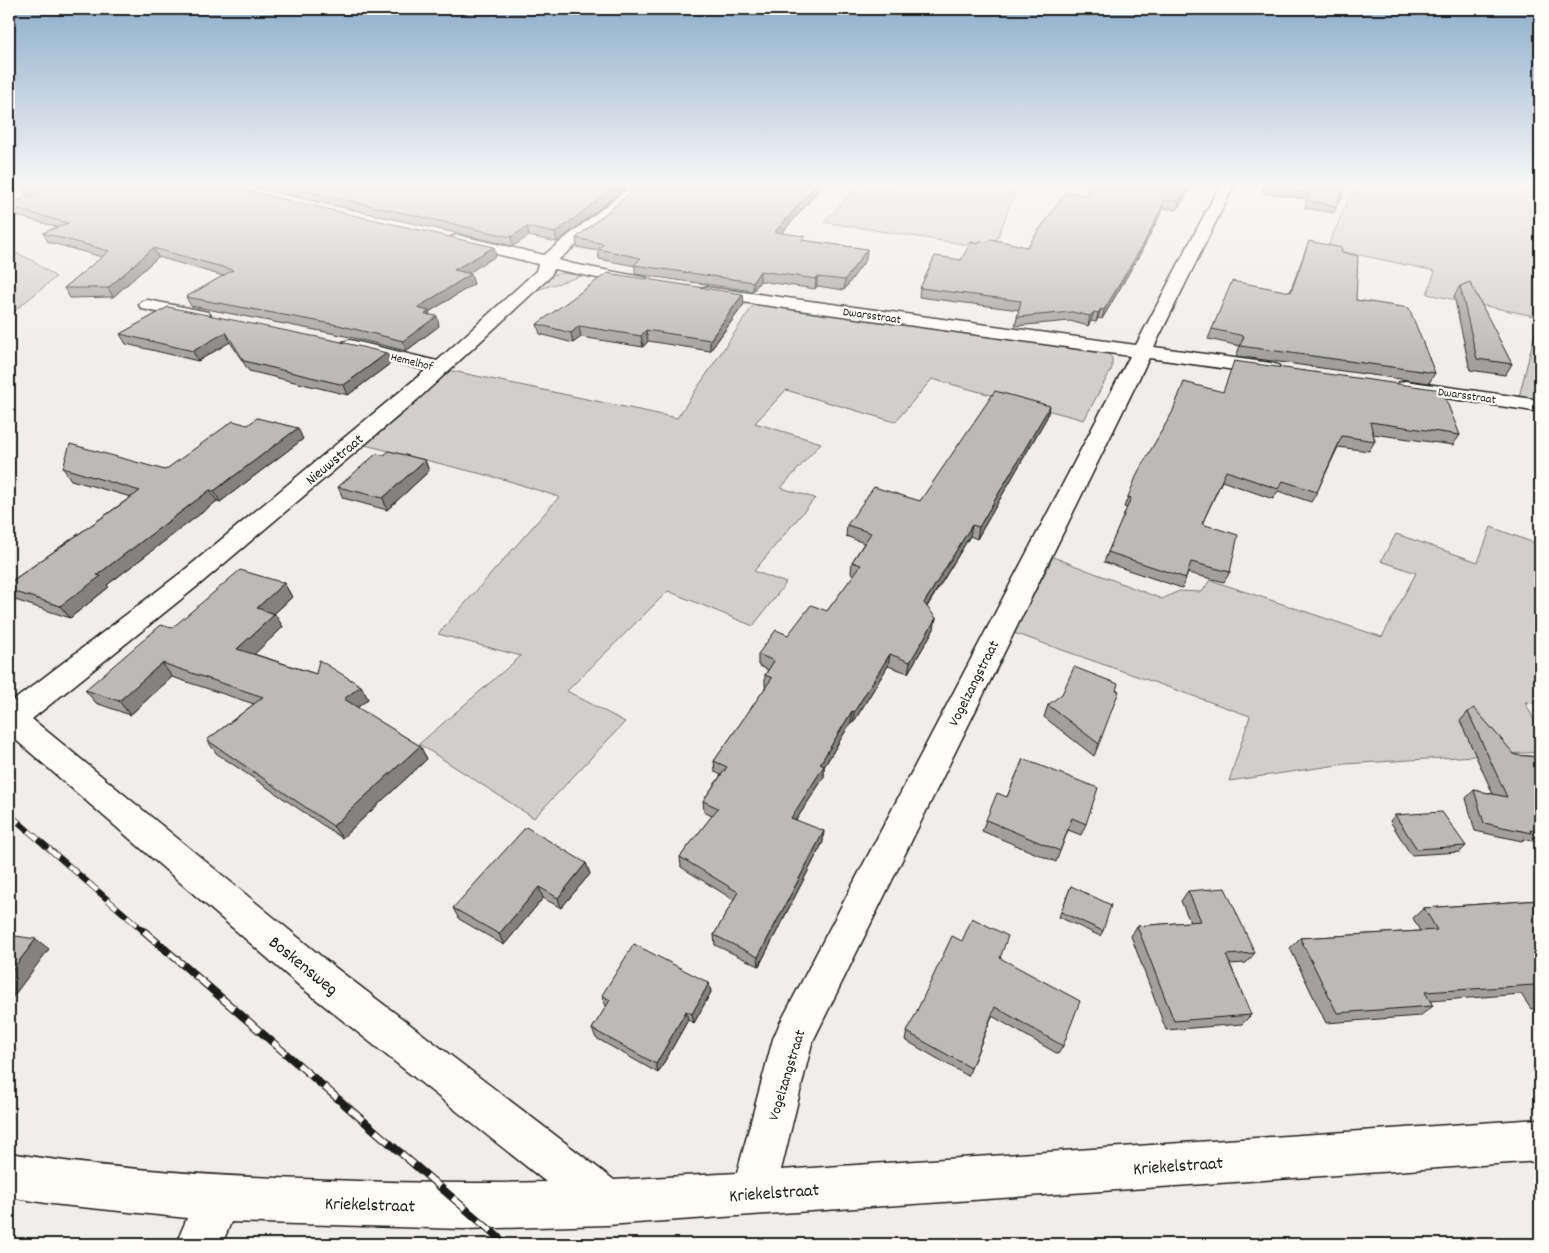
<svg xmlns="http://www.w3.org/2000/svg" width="1549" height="1253" font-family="Dekko,sans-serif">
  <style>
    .green { fill: #d0cfcc; stroke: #767674 }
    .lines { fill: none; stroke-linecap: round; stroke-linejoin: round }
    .minor-casing { stroke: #1c1c1c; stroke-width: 3 }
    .minor { fill: #fdfcf7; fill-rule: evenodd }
    .rail-far1-casing { stroke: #1c1c1c; stroke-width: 6 }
    .rail-casing { stroke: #1c1c1c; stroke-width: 8 }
    .rail-far1 { stroke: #fdfcf7; stroke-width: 4.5; stroke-dasharray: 13; stroke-linecap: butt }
    .rail { stroke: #fdfcf7; stroke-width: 5.5; stroke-dasharray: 17; stroke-linecap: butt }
    .wall { fill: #a1a09d; stroke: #1c1c1c }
    .shaded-wall { fill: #83827f; stroke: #1c1c1c }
    .building { fill: #bbbab6; stroke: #1c1c1c }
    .labels { text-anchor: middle; stroke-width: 4.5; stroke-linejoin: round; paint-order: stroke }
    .far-street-label { font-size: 12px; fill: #1c1c1c; stroke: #fdfcf7 }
    .street-label { font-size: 15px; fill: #1c1c1c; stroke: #fdfcf7 }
    .near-street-label { font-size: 18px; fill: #1c1c1c; stroke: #fdfcf7 }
  </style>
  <rect width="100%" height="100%" fill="#f0eeea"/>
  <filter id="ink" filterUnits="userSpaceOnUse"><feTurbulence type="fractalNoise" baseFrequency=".02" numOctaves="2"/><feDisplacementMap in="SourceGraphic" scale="10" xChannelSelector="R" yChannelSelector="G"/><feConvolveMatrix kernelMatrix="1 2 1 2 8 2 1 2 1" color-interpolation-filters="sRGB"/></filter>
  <g filter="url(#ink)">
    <path class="green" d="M859,185H1018L993,249L824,222Z
      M1355,185H1540V401L1519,397L1539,317L1427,294L1435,271L1327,248Z
      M9,250L30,259L56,277L9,315Z
      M562,273L582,276L530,292L548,276Z
      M756,301L1106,352L1112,358V368L1084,420L932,379L895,422L786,390L755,423L821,443L781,488L815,498L754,571L786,583L753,626L668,591L567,691L625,722L534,818L419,744L521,656L438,634L559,497L506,480L361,444L448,370L677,418Z
      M1491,527L1540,545V704L1525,702L1540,732V752L1345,764L1229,781L1250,716L1014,633L1053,557L1162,599L1179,591L1202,592L1210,580L1382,637L1416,573L1381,561L1396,534L1478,562Z
      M839,1239L840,1244H681Z"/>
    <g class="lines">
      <defs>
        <path id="minor" d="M632,185H649L558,260L573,264L647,278L650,282L647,286L641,287L554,269L550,277L417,400L200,584L32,719L328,962L614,1180L737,1173L773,1039L779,1025L1130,356L706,297L700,296L697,292L700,288L706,287L1136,345L1220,185H1234L1154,347L1271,363L1278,365L1281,369L1278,373L1271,375L1149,358L812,1043L781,1170L1540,1119V1161L607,1225L463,1229L231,1222L222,1244H176L187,1218L52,1204L9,1197V1153C115,1170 222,1177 330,1180C402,1183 473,1184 546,1182L302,988L9,734V704L182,572L426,370L343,350L340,346L343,342L350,340L437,361L536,271L538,264L451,243L449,240L451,237L457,235L544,255Z
          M148,300L208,312L211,316L208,320L202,321L142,309L139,305L142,301Z
          M1405,381L1540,400V412L1398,391L1395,387L1398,383Z"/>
      </defs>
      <use href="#minor" class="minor-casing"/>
      <use href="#minor" class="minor"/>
      <defs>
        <path id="rail-far1" d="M9,814L145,932"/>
        <path id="rail" d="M144,931L506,1244"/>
      </defs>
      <use href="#rail-far1" class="rail-far1-casing"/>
      <use href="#rail" class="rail-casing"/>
      <use href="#rail-far1" class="rail-far1"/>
      <use href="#rail" class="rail"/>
    </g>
    <path class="wall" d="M14,185H221L496,256L467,273L474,284L429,312L430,315L439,326L406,351L341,335L191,306L186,297L223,276L158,257L113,297L70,298L64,288L102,257L48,242L43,233L57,227L10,214L9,213V204L28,197L26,196L21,187Z
      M243,185H624V189L557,242L529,236L513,246Z
      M640,185H823L782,233L805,241L867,249L866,259L844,290L817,286L815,289L760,281L753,291L635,274V266L599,259L598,251L577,247L576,238Z
      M1089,185H1192L1177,210L1162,208L1161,213L1140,254L1102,319L1098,318L1096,322L1091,321L1088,326L1070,321L1015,326L1019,310L919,297L920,288L961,260L978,244L1027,247L1087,195Z
      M1264,185L1343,194L1341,200H1338L1334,213L1305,208L1306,199L1262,192Z
      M1309,241L1341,252L1356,300L1435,373L1429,383L1236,356L1240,346L1208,339L1212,329L1290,292Z
      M1460,286L1512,364L1505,375L1470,370L1454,296Z
      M744,304L710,351L648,341L643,347L581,337L573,343L540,334L537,324Z
      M168,307L391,363L348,395L249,371L230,342L198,361L126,344L120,334Z
      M1223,392L1460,435L1453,445L1373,434L1375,441L1369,451L1338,447L1317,492L1311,502L1278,491L1273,499L1222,481L1202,524L1230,572L1224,582L1188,573L1182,588L1104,562L1108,552L1127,508L1124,507L1128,497Z
      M1047,417L977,539L970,536L927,607L934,629L908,673L888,666L853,723L851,722L824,767V777L796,820L823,842L759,966L715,945L714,935L734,900L681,867L680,857L712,816L704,812L703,801L721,775L715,772L714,761L766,687L765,686V675L768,670L758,665V654L827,611L854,575L851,573L852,562L864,543L846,536L847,525L920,501Z
      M303,439L220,502L217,501L107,585L109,587L70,618L12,599L9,595V583L131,497L71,480L63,468L165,470Z
      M384,455L425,460L429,471L387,510L343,498L338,487Z
      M284,583L292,597L274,614L283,627L254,654L316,674L361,686L368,699L357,708L420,746L427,759L342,838L216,753L207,740L254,704L172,677L130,715L96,703L85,690Z
      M1116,690L1099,744L1094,756L1044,717L1048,705Z
      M1468,712L1515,755L1540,757V843L1524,839L1522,841L1475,831L1466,798L1474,790L1493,794L1460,721Z
      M1023,759L1086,824L1081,835L1068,830L1056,862L982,831L986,820L1007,797Z
      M1395,815L1466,846L1460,852L1411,855L1390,821Z
      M586,863L590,874L561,908L543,898L504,945L459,919L453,908Z
      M1071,886L1103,931L1100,936L1059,917Z
      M1188,891L1255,953L1246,963L1230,964L1251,1015L1242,1024L1166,1030L1131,936L1137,926L1190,922L1181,901Z
      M1540,900V1008L1531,1009L1521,994L1430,1001L1433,1006L1420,1016L1326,1023L1290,948L1300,938L1420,931L1413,918L1424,908Z
      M962,941L1000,958L1063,1046L1058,1054L992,1016L968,1076L905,1040L907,1032Z
      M709,983L711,992L694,1023L688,1020L658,1073L596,1038L592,1029L607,1006L605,1005L602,995Z"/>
    <path class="shaded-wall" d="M617,185H624V189L557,242L555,233Z
      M816,185H823L775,241V232Z
      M1190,185H1192L1177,210L1179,201Z
      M1163,205L1161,213L1140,254L1102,319L1104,310Z
      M527,227L529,236L513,246L511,237Z
      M494,247L496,256L457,280L454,270Z
      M153,248L158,257L113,297L108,288Z
      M867,249L866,259L844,290L845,280Z
      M760,271V281L753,291V282Z
      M471,274L474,284L429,312L432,320L437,316L439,326L406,351L403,341L417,308Z
      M817,277V286L815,289L816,279Z
      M743,294L744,304L710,351V340Z
      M1101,309L1098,318L1096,322L1098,313Z
      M1094,312L1091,321L1088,326L1090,316Z
      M579,326L581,337L573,343L571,333Z
      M646,330L648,341L643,347L641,336Z
      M226,332L230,342L198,361L193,351Z
      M387,353L391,363L348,395L344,385Z
      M1050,406L1047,417L977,539L979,527Z
      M298,428L303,439L220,502L214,491Z
      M425,460L429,471L387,510L383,498Z
      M210,490L217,501L107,585L109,587L70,618L60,606L97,575Z
      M972,525L970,536L922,614L924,603Z
      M284,583L292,597L265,622L257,608Z
      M275,614L283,627L246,662L237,649Z
      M936,618L934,629L908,673L910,662Z
      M890,654L888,666L853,723L854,712Z
      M162,663L172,677L130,715L119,701Z
      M361,686L368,699L351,713L344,699Z
      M852,711L851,722L824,767V777L791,828V818L820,764Z
      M420,746L427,759L342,838L333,826Z
      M824,831L823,842L759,966L758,957Z
      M586,863L590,874L561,908L558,898Z
      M539,887L543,898L504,945L499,934Z
      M36,939L49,949L9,1002V974Z
      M709,983L711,992L694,1023L692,1014Z
      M686,1011L688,1020L658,1073L656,1064Z"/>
    <path class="building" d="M26,185H221L494,247L454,270L471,274L417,308L429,311L425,314L437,316L403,341L338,325L186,297L233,270L153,248L108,288H64L109,251L43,233L68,223L9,207V204L40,192L21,187Z
      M278,185H617L555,233L527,227L511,237Z
      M640,185H816L775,232L805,236L802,240L867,249L845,280L817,277L816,279L760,271L753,282L634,265L641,258L598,249L604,244L576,238Z
      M1089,185H1190L1179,201L1164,200L1163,205L1143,245L1104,310L1101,309L1098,313L1094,312L1090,316L1072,312L1017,317L1021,301L920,288L935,256L961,260L971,242L978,244L980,241L988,242L991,239L1027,247L1066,192L1087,195Z
      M1264,185H1346L1343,194H1340L1337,206L1308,201V193Z
      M1309,241L1342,248L1341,252L1358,256L1356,300L1409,308L1435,373L1240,346L1244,336L1212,329L1232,281L1291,292Z
      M607,273L743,294L710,340L646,330L641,336L579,326L571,333L537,324Z
      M1470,282L1512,364L1477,359L1460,286Z
      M168,307L337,341L387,353L344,385L244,361L226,332L193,351L120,334Z
      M1234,361L1442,390L1460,435L1370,422L1375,441L1342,436L1317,492L1283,481L1278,489L1226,471L1202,524L1238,535L1230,572L1191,562L1186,578L1108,552L1131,498L1128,497L1138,472L1172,413L1184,382L1223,392Z
      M995,391L1050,406L979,527L972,525L924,603L936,618L910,662L890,654L854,712L852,711L820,764L824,766L791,818L824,831L758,957L714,935L738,892L680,857L718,808L703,801L727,767L714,761L772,678L765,675L774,661L758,654L776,630L788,635L811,605L827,611L861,565L852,562L871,533L847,525L874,487L920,501Z
      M257,418L298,428L214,491L210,490L97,575L101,576L60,606L9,590V583L140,491L63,468L70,444L165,470L233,421L248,425Z
      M389,451L425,460L383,498L338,487L376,454L384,455Z
      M240,570L284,583L257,608L275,614L237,649L316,674L319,660L361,686L344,699L420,746L333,826L207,740L263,697L162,663L119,701L85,690L161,625L172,628Z
      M1074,667L1118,684L1116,690L1119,691L1099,744L1048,705L1062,694Z
      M1474,708L1515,755L1540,757V833L1530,830L1531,833L1484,823L1474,790L1507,797L1468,712Z
      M1023,759L1098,788L1086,824L1072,818L1060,851L986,820L997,793L1007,797Z
      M1442,812L1466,846L1417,849L1395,815Z
      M526,827L586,863L558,898L539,887L499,934L453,908Z
      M1071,886L1111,905L1103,931L1061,912Z
      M1225,888L1255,953L1226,955L1251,1015L1174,1021L1137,926L1201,921L1188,891Z
      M1540,900V992L1535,985L1425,992L1433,1006L1337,1013L1300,938L1437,930L1424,908Z
      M972,918L1008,936L1000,958L1080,1001L1063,1046L995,1007L971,1068L907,1032L952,936L962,941Z
      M9,935L36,939L9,974Z
      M634,944L709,983L692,1014L686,1011L656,1064L592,1029L610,1000L602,995Z"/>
  </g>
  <linearGradient id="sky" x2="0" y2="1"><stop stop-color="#8eafcc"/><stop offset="0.51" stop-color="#f8f7f6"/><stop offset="1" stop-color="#f8f7f6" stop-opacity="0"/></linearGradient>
  <rect width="1549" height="361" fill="url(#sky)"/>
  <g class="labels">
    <g class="far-street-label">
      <text transform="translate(872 315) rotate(8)" y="4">Dwarsstraat</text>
      <text transform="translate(412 361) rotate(14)" y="4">Hemelhof</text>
      <text transform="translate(1467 395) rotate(8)" y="4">Dwarsstraat</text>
    </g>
    <g class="street-label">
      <text transform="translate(334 459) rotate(-40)" y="5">Nieuwstraat</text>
      <text transform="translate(973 683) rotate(-63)" y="5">Vogelzangstraat</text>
      <text transform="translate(786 1075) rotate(-73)" y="5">Vogelzangstraat</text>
    </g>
    <g class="near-street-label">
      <text transform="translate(304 965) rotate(39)" y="6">Boskensweg</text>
      <text transform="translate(1178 1165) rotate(-4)" y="6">Kriekelstraat</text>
      <text transform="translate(774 1192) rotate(-4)" y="6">Kriekelstraat</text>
      <text transform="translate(370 1204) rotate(2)" y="6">Kriekelstraat</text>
    </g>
  </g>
  <rect width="1549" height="1253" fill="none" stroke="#fdfcf7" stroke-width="30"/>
  <rect x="15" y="15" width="1519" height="1223" fill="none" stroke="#1c1c1c" stroke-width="2" filter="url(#ink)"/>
</svg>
